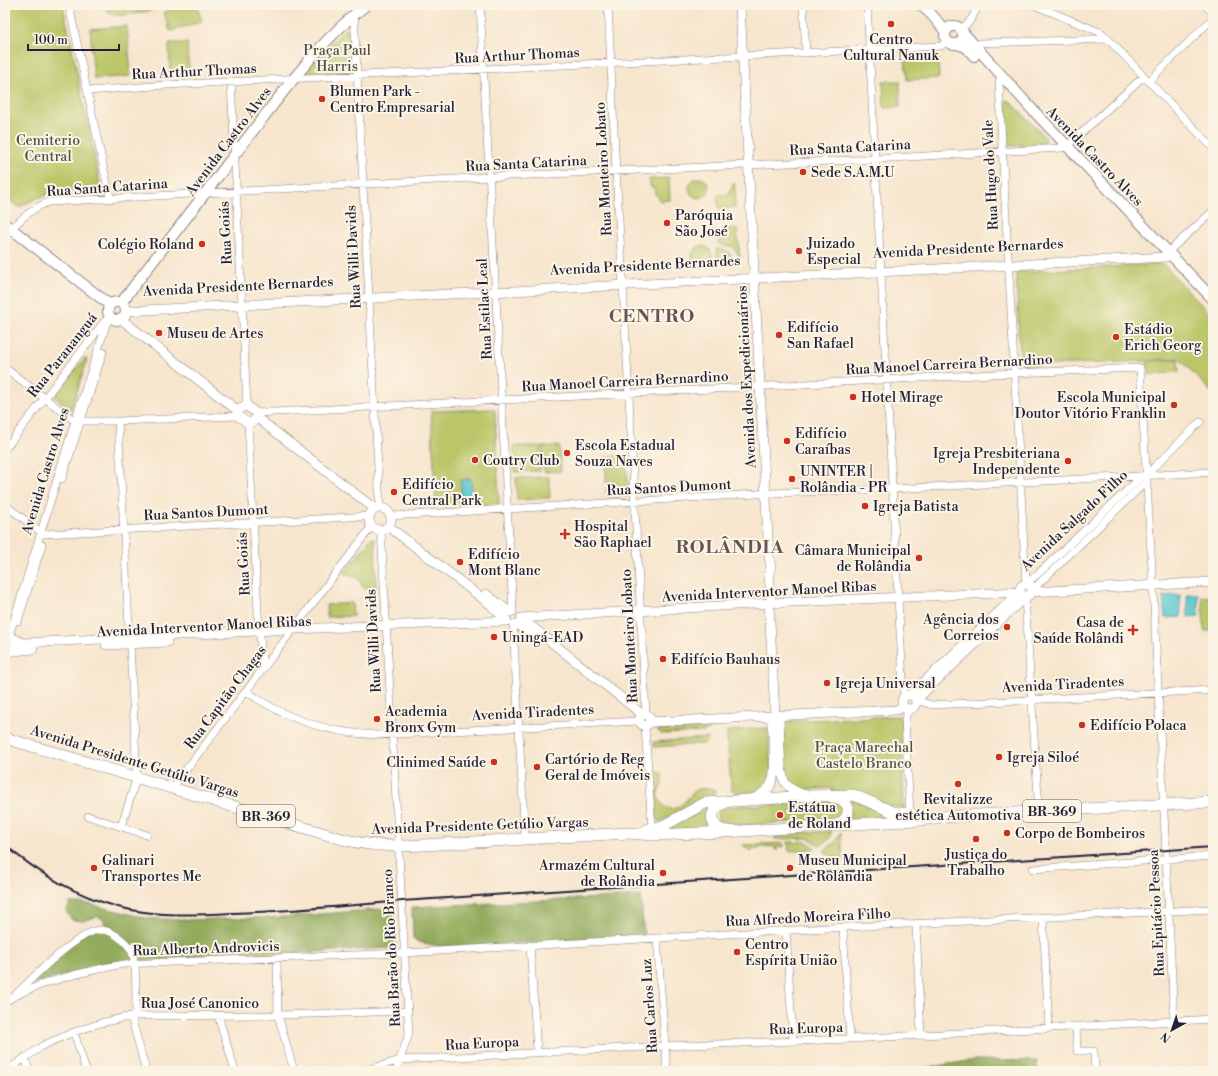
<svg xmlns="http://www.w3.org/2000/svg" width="1218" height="1076" font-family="'Libre Bodoni',serif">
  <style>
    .green { fill: #bac668; stroke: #6e7452 }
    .forest { fill: #93ab5c; stroke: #5a664c }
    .water { fill: #5ac7d2; stroke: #3e7486 }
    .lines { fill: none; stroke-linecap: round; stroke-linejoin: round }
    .minor-casing { stroke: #8c8484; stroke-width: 8 }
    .tertiary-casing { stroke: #8c8484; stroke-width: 10 }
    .secondary-casing { stroke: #8c8484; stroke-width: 12 }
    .primary-casing { stroke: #8c8484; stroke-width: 12 }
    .minor { stroke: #fff; stroke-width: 7 }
    .tertiary { stroke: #fff; stroke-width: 9 }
    .secondary { stroke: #fff; stroke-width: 10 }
    .primary { stroke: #fff; stroke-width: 11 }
    .rail { stroke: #22223b; stroke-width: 2 }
    .poi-dot { fill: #c8321e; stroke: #fcf5e5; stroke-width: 1.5 }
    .labels { text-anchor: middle; stroke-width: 4; stroke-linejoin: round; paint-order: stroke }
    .shield { fill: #fcf5e5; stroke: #63616e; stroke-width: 1 }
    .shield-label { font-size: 13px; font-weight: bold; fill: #22223b }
    .poi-label { font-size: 14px; fill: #22223b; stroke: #fcf5e5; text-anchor: start }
    .park-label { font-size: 14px; fill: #505348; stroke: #fcf5e5 }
    .street-label { font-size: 14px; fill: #22223b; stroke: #fcf5e5 }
    .district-label { font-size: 18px; font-weight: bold; letter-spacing: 1px; fill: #635556; stroke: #fcf5e5 }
  </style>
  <rect width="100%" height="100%" fill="#fcf5e5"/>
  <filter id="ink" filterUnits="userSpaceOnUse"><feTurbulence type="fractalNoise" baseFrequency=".025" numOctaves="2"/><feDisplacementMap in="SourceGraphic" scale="8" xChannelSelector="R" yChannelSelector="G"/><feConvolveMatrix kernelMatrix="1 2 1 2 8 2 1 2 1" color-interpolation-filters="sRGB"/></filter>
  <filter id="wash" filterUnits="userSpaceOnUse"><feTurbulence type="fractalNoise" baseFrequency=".012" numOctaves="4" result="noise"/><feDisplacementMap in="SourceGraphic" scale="16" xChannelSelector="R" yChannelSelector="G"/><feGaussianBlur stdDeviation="0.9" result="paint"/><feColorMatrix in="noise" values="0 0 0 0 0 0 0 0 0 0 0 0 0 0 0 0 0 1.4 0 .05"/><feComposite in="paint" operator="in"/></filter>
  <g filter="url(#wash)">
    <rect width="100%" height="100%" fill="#f7e5cd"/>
    <path class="green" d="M5,5H63L101,189L52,192L51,194L37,198L19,207L9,201L13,197L5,192Z
      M103,5H172C159,8 123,19 112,14C108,12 105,9 103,5Z
      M189,5H197L202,22L170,31L164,12Z
      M127,26L131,76L94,79L90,29Z
      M346,28L350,30L352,68L351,72L305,74L304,72L306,70Z
      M169,43H187L189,70L170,71Z
      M938,57L939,78L907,80L905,59Z
      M883,81H900V107L884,108Z
      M1007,100L1010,101L1046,138L1045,143L1013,146L1007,145L1004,103Z
      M689 188a10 10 0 1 1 20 0a10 10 0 1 1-20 0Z
      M669,178L670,200L660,201L659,198L655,194V189L650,186L649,179Z
      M733,183L735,184V207L719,209L717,196L718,195L728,194Z
      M735,228L737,230L740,257L732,246H722L718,243L723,229Z
      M692 256a10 10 0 1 1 20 0a10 10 0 1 1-20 0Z
      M716,249L728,251L735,262L728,264H718Z
      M1163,264L1213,317L1212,393L1179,358L1149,361L1178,359L1179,372L1149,375L1147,361L1027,366L1020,360L1016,272Z
      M85,358L87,360L71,410L54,396Z
      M493,409L495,410L499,504L436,506L431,411Z
      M514,446H540V471L515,472Z
      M559,446L561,471L544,472L542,447Z
      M626,455L628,496L607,497L605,457Z
      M549,477L550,498L517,500L516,478Z
      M371,538L375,539L376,588H363L358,578L345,573Z
      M1213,596V631H1204L1202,597Z
      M352,603L353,616L327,617L326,605Z
      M899,716L901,718L904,809L835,791L829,788L802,790C798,788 791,785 789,781C783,773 784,737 783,726L784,723L787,721Z
      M712,728L705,732L661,734L657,730Z
      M768,728L771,774L768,785L756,793H736L731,789V784L727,738V731Z
      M707,738L709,739L704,744L654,747V742Z
      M655,772H660L661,774H662C662,777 663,781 663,783C661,788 658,790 658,795C659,800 661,803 664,806C678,816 688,796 697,789L712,788L715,790V794L712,797L701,799L660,822L657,818Z
      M850,798L896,818L850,821Z
      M835,801L840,803L844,812L840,819L728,826L719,824L717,814L722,807Z
      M710,806L712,828L665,830Z
      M831,831C832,839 826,842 820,846L809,838L775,839V834Z
      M841,832L843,860L829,855L824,851L834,843Z
      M799,841C804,841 813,844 815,848L811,849L808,848V850L789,851L788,842H794L797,843Z
      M783,843L784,847H777V851L773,846L771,847L769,846L768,847H763L762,848L758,847L756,849L754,847L751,851L743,845Z"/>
    <path class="forest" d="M641,896L644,937L444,947L418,942L413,938L412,907Z
      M70,903H84L146,918L181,920L286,917L394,908L396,944L390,948L110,963L29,985L55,957L88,929L105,926L104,920L97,916L84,921L72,920L66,912Z
      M975,1060L1037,1061V1071H916V1069Z"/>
    <path class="water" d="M471,479L472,501H462L460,480Z
      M1187,594H1198L1199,616L1188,617Z
      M1180,595L1181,617L1165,618L1163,596Z"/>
  </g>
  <g filter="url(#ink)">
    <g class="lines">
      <defs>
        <path id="minor" d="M69,5L110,198
          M480,5L513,612
          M608,5L616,172L623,285L646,714
          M803,5L806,52
          M867,5L898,598L904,697
          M1034,5L1102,33L1108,39
          M1205,5L1213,13
          M354,14L380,507
          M960,29C970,24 974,15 978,5
          M975,47L980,43L1108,39L1213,148
          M1002,78L999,81L1002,146L1026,584
          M1149,81L1213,18
          M231,82L247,406
          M88,91L166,85L941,46L947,41
          M5,237C17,222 31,208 49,202L489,177L875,159L1062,148L1067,146L1144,76
          M1168,252L1213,211
          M5,368L75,421H118L238,416
          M256,413L1014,373L1140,368L1153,585L1174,1021
          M118,421L137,777L121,827
          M248,423L259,631
          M5,449L105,321
          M1146,475L1200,422
          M62,479L103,352
          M5,505L41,532L45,534L369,516
          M391,516L773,493L893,489L1213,472
          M381,530L409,1034L396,1071
          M1026,584L1039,573L1142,476
          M1033,589L1147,481
          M1025,597L1039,812
          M18,621L42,545
          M513,625L525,838
          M9,636L75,421L109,316
          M260,637L263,669
          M5,664L8,654
          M246,691C284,719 329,733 377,735L639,721
          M916,700L932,705L1213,690
          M645,726L652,829
          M172,788L372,526
          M910,815L905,719L907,713L911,708
          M88,816L147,835
          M1033,869L1213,856
          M1043,918L1049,1028
          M916,924L921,1035
          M843,928L850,1039
          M786,931L793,1041
          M657,938L667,1071
          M530,945L537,1053
          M277,959L278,1015L294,1071
          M16,994C32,978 79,931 100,930C107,930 113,933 117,936C123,940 129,945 132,952C138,970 135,997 136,1016
          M5,1002C33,983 90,970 124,964L404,953L827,928L1213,909
          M218,1015L235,1071
          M131,1016L146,1071
          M1076,1026L1077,1051H1094L1095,1071
          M74,1032L86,1071
          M25,1057L29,1071
          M6,1071L44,1045L74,1032L101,1023L131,1016L278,1015L408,1011
          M364,1071L400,1060L664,1046L850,1039L1213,1019"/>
        <path id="tertiary" d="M740,5L769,557L771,567L769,572L771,603
          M126,311L1166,257L1170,254
          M121,319L238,411
          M247,406L256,413V417L253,422L248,423L238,416V411L242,407Z
          M256,417L375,509
          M369 519a11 11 0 1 1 22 0a11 11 0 1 1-22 0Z
          M388,526L491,605L507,621
          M1020 590a6 6 0 1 1 12 0a6 6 0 1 1-12 0Z
          M1032,592L1213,582
          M486,594L510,612
          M769,603L775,715
          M521,618L769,603L1020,592
          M521,618L643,715
          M517,624L535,638
          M5,636C11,635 15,639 16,645L13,651L5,654
          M13,638L23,643L293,629L507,621
          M106,645L167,642
          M13,651L33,649
          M910,695L1020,592
          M902 702a7 7 0 1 1 14 0a7 7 0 1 1-14 0Z
          M916,700L1025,597
          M639.5 720a5.5 5.5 0 1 1 11 0a5.5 5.5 0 1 1-11 0Z
          M779,715C780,730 778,774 786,784C791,790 799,793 805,795
          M651,722L896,710L904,707
          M753,799C759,795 766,792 770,786C779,772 773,732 771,716"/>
        <path id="secondary" d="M921,5L932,15L946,32
          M945 35a9 9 0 1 1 18 0a9 9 0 1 1-18 0Z
          M960,29L1029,106L1213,299
          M957,44L966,47L974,56
          M5,224L110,305
          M108 311a9 9 0 1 1 18 0a9 9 0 1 1-18 0Z
          M121,303C165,246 208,189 252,132C287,87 321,40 366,5"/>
        <path id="primary" d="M5,738L342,839C364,845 383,846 405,846L629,833L653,835L724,832L921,820L940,817L1213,802
          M832,797C851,799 854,816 837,825
          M726,802C708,809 707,827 727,831
          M646,830L663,826L705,803L806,796L854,795L893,812L914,815"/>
      </defs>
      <use href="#minor" class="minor-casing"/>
      <use href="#tertiary" class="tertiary-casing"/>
      <use href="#secondary" class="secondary-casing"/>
      <use href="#primary" class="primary-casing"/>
      <use href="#minor" class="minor"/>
      <use href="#tertiary" class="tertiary"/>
      <use href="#secondary" class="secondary"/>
      <use href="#primary" class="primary"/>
      <path class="rail" d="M5,845C39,874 75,895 118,907C156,917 194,915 233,913C289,911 345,906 402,901L1213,847"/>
    </g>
  </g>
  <g class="poi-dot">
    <circle cx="891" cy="24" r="4"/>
    <circle cx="322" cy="99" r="4"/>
    <circle cx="803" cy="172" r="4"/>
    <circle cx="667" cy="223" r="4"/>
    <circle cx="202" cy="244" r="4"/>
    <circle cx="799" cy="251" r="4"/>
    <circle cx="159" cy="333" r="4"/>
    <circle cx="779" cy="335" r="4"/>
    <circle cx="1116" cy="337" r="4"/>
    <circle cx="853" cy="397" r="4"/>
    <circle cx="1174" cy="405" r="4"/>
    <circle cx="787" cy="441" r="4"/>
    <circle cx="567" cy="453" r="4"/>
    <circle cx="475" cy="460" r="4"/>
    <circle cx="1068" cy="461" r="4"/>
    <circle cx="792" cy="479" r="4"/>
    <circle cx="394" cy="492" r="4"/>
    <circle cx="865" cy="506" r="4"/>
    <path d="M563 528h4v4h4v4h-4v4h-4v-4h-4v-4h4z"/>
    <circle cx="919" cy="558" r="4"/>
    <circle cx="460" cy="562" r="4"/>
    <circle cx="1007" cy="627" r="4"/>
    <path d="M1131 624h4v4h4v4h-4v4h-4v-4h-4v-4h4z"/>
    <circle cx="494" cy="637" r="4"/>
    <circle cx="663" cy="659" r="4"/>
    <circle cx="827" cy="683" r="4"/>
    <circle cx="377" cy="719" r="4"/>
    <circle cx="1082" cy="725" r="4"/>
    <circle cx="999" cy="757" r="4"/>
    <circle cx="494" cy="762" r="4"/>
    <circle cx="537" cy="767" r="4"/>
    <circle cx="958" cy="784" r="4"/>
    <circle cx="780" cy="815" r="4"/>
    <circle cx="1007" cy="833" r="4"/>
    <circle cx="976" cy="839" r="4"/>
    <circle cx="94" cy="868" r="4"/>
    <circle cx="790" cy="868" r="4"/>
    <circle cx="663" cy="873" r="4"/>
    <circle cx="737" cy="952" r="4"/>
  </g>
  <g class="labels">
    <g class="shield">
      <rect x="1023" y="800" width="58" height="22" rx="3"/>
      <rect x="237" y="805" width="58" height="22" rx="3"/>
    </g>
    <g class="shield-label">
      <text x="1052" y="816">BR-369</text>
      <text x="266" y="821">BR-369</text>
    </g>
    <g class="poi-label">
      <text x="891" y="44" text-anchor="middle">Centro<tspan x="891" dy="16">Cultural Nanuk</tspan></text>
      <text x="330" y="96">Blumen Park -<tspan x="330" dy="16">Centro Empresarial</tspan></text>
      <text x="811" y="177">Sede S.A.M.U</text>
      <text x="675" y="220">Paróquia<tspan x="675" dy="16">São José</tspan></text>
      <text x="807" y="248">Juizado<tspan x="807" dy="16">Especial</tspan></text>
      <text x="194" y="249" text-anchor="end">Colégio Roland</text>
      <text x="787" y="332">Edifício<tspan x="787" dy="16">San Rafael</tspan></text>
      <text x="1124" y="334">Estádio<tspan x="1124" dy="16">Erich Georg</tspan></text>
      <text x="167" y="338">Museu de Artes</text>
      <text x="861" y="402">Hotel Mirage</text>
      <text x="1166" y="402" text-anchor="end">Escola Municipal<tspan x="1166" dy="16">Doutor Vitório Franklin</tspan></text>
      <text x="795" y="438">Edifício<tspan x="795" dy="16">Caraíbas</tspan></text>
      <text x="575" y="450">Escola Estadual<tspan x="575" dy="16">Souza Naves</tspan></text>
      <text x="1060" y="458" text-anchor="end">Igreja Presbiteriana<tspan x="1060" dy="16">Independente</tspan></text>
      <text x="483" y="465">Coutry Club</text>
      <text x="800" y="476">UNINTER |<tspan x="800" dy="16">Rolândia - PR</tspan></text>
      <text x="402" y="489">Edifício<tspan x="402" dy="16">Central Park</tspan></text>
      <text x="873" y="511">Igreja Batista</text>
      <text x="574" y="531">Hospital<tspan x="574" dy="16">São Raphael</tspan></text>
      <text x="911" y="555" text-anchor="end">Câmara Municipal<tspan x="911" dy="16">de Rolândia</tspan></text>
      <text x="468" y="559">Edifício<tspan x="468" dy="16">Mont Blanc</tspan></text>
      <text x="999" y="624" text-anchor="end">Agência dos<tspan x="999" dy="16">Correios</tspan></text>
      <text x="1124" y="627" text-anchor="end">Casa de<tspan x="1124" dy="16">Saúde Rolândi</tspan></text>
      <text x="502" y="642">Uningá-EAD</text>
      <text x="671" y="664">Edifício Bauhaus</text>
      <text x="835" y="688">Igreja Universal</text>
      <text x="385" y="716">Academia<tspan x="385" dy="16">Bronx Gym</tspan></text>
      <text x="1090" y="730">Edifício Polaca</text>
      <text x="1007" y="762">Igreja Siloé</text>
      <text x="545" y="764">Cartório de Reg<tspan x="545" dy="16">Geral de Imóveis</tspan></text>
      <text x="486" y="767" text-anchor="end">Clinimed Saúde</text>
      <text x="958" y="804" text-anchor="middle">Revitalizze<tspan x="958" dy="16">estética Automotiva</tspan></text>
      <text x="788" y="812">Estátua<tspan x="788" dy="16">de Roland</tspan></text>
      <text x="1015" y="838">Corpo de Bombeiros</text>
      <text x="976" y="859" text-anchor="middle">Justiça do<tspan x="976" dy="16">Trabalho</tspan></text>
      <text x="102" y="865">Galinari<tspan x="102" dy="16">Transportes Me</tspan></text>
      <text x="798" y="865">Museu Municipal<tspan x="798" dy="16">de Rolândia</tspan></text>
      <text x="655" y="870" text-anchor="end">Armazém Cultural<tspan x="655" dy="16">de Rolândia</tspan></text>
      <text x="745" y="949">Centro<tspan x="745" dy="16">Espírita União</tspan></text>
    </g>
    <g class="park-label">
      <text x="337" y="55">Praça Paul<tspan x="337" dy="16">Harris</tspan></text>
      <text x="48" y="145">Cemiterio<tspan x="48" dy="16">Central</tspan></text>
      <text x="864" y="752">Praça Marechal<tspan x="864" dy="16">Castelo Branco</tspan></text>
    </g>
    <g class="street-label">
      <text transform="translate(517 55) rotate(-3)" y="5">Rua Arthur Thomas</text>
      <text transform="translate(194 71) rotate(-3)" y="5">Rua Arthur Thomas</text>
      <text transform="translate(228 141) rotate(-53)" y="5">Avenida Castro Alves</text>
      <text transform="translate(850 147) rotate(-3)" y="5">Rua Santa Catarina</text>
      <text transform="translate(1095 156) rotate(46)" y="5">Avenida Castro Alves</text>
      <text transform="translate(526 163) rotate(-3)" y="5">Rua Santa Catarina</text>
      <text transform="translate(603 169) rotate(-93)" y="5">Rua Monteiro Lobato</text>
      <text transform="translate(990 175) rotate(-93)" y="5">Rua Hugo do Vale</text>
      <text transform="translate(107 187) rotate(-4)" y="5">Rua Santa Catarina</text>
      <text transform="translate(225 233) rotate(-93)" y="5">Rua Goiás</text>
      <text transform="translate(968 248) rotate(-3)" y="5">Avenida Presidente Bernardes</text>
      <text transform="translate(353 257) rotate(-93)" y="5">Rua Willi Davids</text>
      <text transform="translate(645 265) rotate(-3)" y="5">Avenida Presidente Bernardes</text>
      <text transform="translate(238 286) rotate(-3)" y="5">Avenida Presidente Bernardes</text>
      <text transform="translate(484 309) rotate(-93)" y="5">Rua Estilac Leal</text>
      <text transform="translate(62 355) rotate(-52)" y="5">Rua Parananguá</text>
      <text transform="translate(949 364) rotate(-3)" y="5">Rua Manoel Carreira Bernardino</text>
      <text transform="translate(746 377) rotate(-93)" y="5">Avenida dos Expedicionários</text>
      <text transform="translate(625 381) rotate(-3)" y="5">Rua Manoel Carreira Bernardino</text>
      <text transform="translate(45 471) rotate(-73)" y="5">Avenida Castro Alves</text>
      <text transform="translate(669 487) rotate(-3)" y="5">Rua Santos Dumont</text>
      <text transform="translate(206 512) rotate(-3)" y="5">Rua Santos Dumont</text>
      <text transform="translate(1074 520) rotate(-43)" y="5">Avenida Salgado Filho</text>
      <text transform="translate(243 564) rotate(-93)" y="5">Rua Goiás</text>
      <text transform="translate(769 591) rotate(-3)" y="5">Avenida Interventor Manoel Ribas</text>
      <text transform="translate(204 626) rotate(-3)" y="5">Avenida Interventor Manoel Ribas</text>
      <text transform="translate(629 636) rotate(-93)" y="5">Rua Monteiro Lobato</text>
      <text transform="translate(373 641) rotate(-93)" y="5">Rua Willi Davids</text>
      <text transform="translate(1063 684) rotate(-3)" y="5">Avenida Tiradentes</text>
      <text transform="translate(225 697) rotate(-53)" y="5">Rua Capitão Chagas</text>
      <text transform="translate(533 712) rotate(-3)" y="5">Avenida Tiradentes</text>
      <text transform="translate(135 761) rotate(17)" y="5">Avenida Presidente Getúlio Vargas</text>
      <text transform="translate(480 825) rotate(-2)" y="5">Avenida Presidente Getúlio Vargas</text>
      <text transform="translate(1156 913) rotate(-93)" y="5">Rua Epitácio Pessoa</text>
      <text transform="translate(808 917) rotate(-3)" y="5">Rua Alfredo Moreira Filho</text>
      <text transform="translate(206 948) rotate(-2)" y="5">Rua Alberto Androvicis</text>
      <text transform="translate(391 948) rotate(-93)" y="5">Rua Barão do Rio Branco</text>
      <text x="200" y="1008">Rua José Canonico</text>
      <text transform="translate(649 1006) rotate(-94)" y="5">Rua Carlos Luz</text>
      <text transform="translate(806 1028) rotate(-2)" y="5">Rua Europa</text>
      <text transform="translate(482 1043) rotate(-3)" y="5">Rua Europa</text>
    </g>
    <g class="district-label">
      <text x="652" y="322">CENTRO</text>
      <text x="730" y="553">ROLÂNDIA</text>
    </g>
  </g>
  <rect width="1218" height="1076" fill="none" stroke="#fcf5e5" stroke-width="20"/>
  <g transform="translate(1172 1030) rotate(220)" stroke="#fcf5e5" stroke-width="3" paint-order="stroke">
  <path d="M0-3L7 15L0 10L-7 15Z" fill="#22223b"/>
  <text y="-6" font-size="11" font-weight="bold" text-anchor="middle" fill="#22223b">N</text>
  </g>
  <path d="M28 44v6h91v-6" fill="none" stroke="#22223b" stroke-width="2"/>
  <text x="34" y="44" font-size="12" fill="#22223b" stroke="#fcf5e5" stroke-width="3" paint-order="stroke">100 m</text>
</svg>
